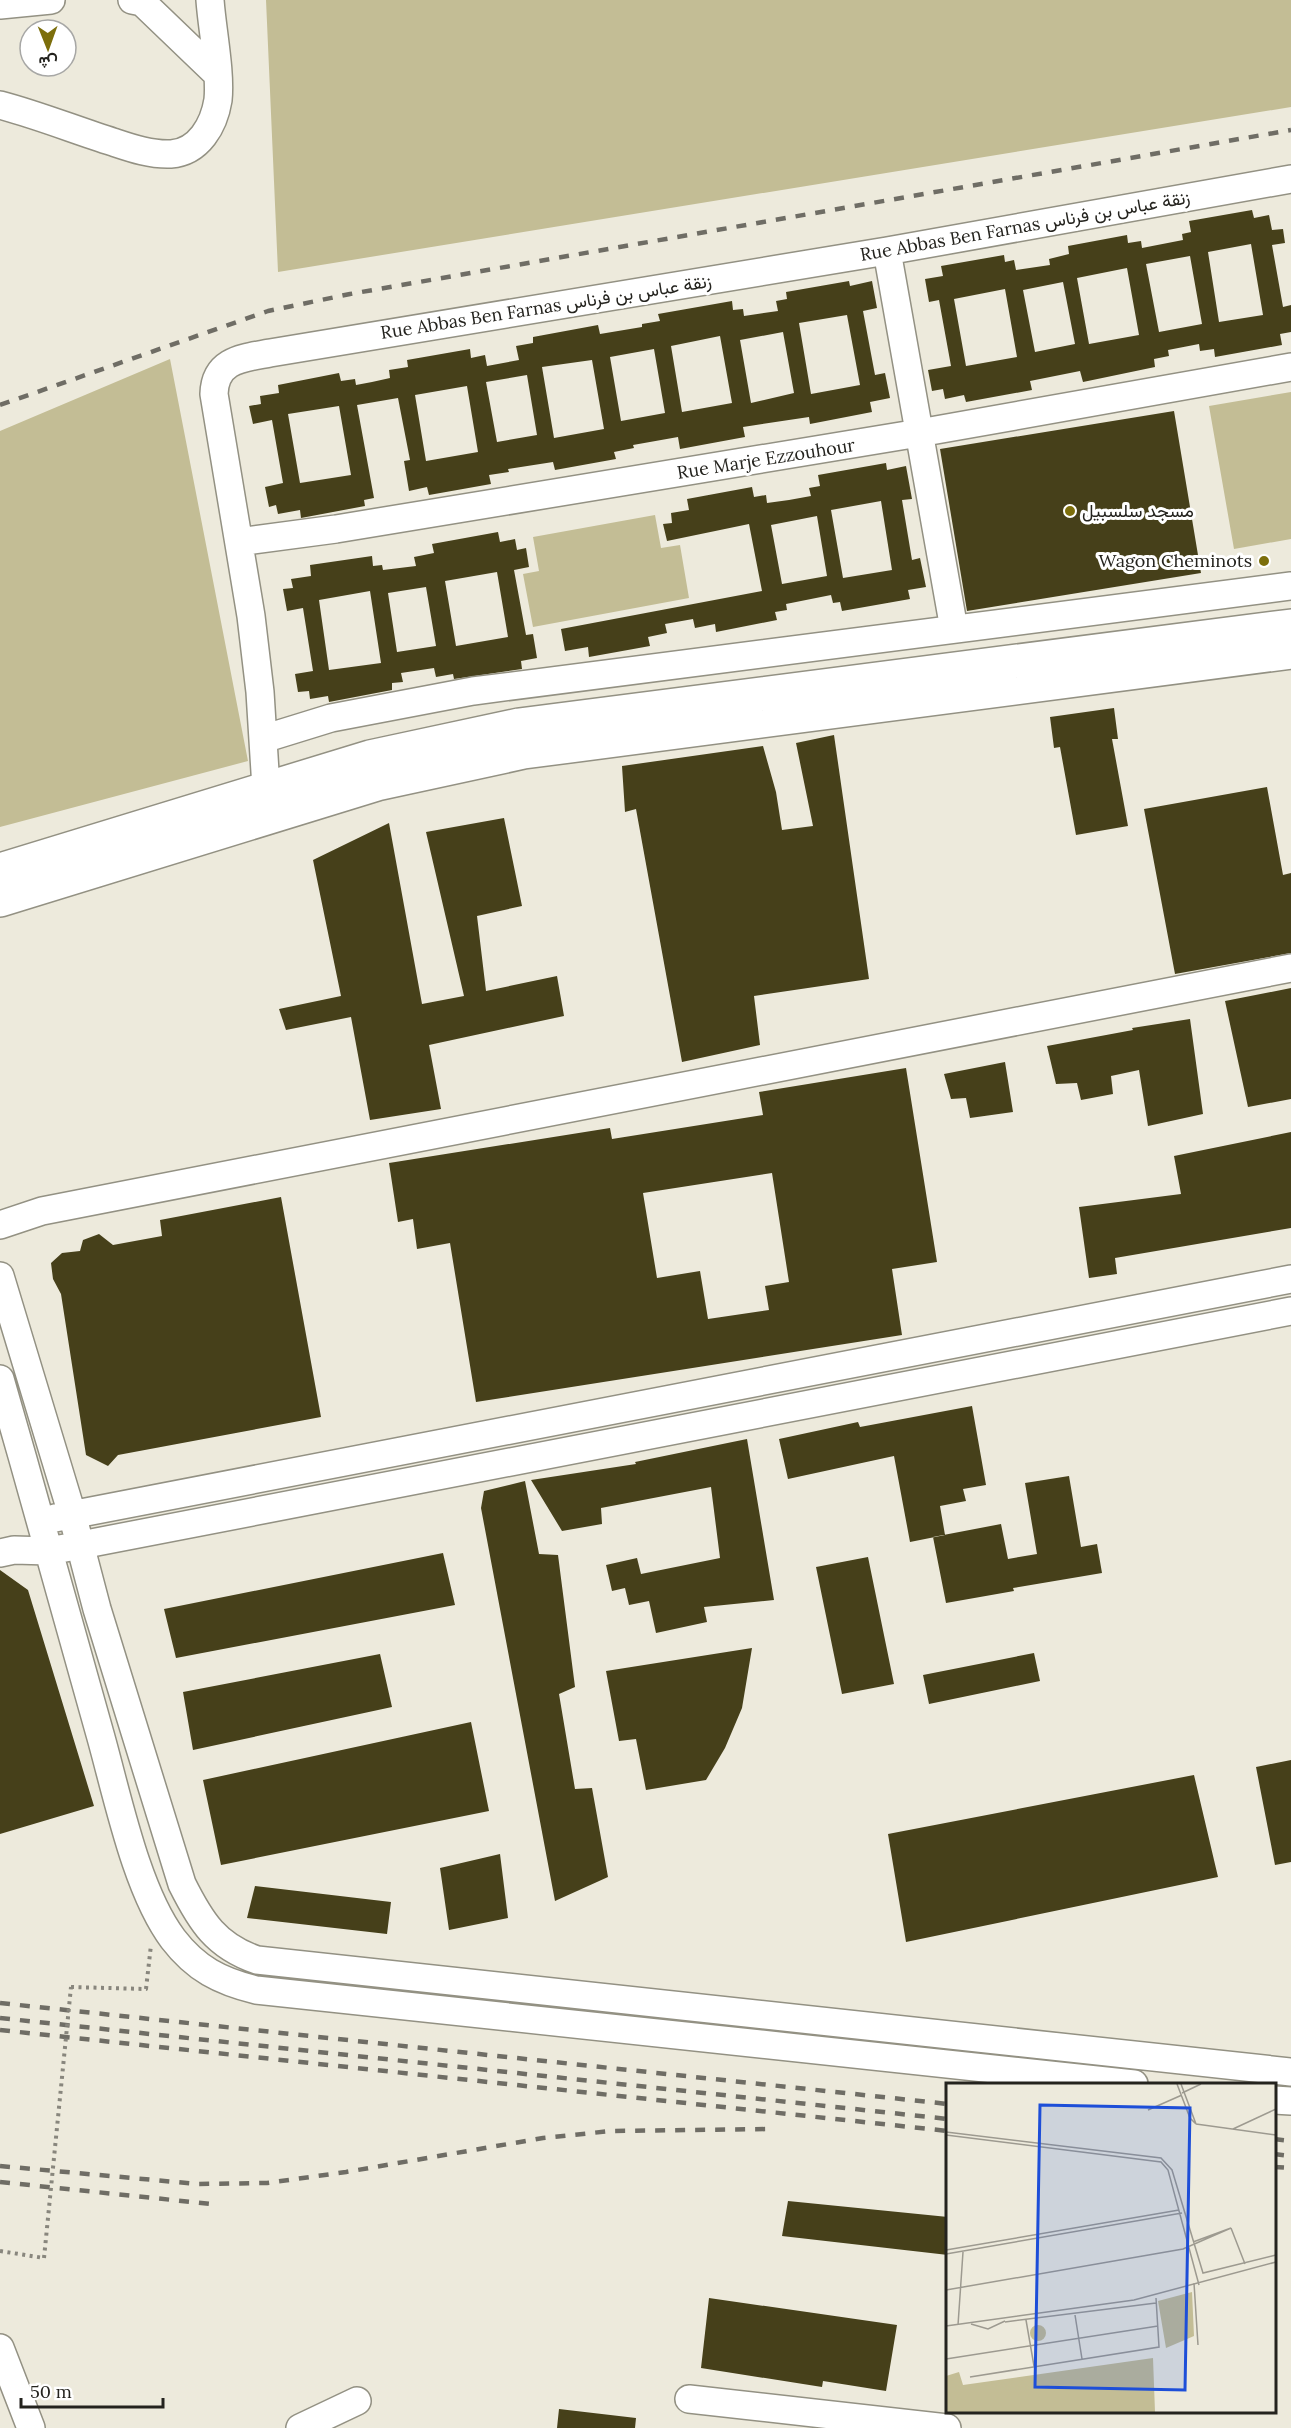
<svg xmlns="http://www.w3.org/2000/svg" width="1291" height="2428" font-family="Lora,Vazirmatn,serif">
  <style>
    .green { fill: #c3bd95 }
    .building { fill: #46401a; fill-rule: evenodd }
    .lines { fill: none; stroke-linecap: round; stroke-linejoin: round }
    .minor-casing { stroke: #939183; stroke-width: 30 }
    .major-casing { stroke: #939183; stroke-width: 36 }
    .path { stroke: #88867d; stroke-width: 4; stroke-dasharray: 3 4.5; stroke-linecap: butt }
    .minor { stroke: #fff; stroke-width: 27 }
    .major { stroke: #fff; stroke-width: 33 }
    .rail { stroke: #6f6d65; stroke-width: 4.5; stroke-dasharray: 10 10; stroke-linecap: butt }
    .path-bridge { stroke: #88867d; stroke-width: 4; stroke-dasharray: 3 4.5; stroke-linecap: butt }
    .poi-dot { fill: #7c6e0b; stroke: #fff; stroke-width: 2 }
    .labels { text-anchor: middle; stroke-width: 6; stroke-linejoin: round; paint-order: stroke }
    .street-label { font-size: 18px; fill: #24231e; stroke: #fff }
    .poi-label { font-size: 18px; fill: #24231e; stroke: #fff; text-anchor: start }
    .inset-road { fill: none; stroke: #9d9a90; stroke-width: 1.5 }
    .view { fill: #1d4ed8; fill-opacity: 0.15; stroke: #1d4ed8; stroke-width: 3 }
    .inset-edge { fill: none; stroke: #24231e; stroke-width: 3 }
  </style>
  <rect width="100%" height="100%" fill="#edeadc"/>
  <path class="green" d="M266,0H1291V107L278,272Z
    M170,359L248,761L0,827V431Z
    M1291,392V539L1234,549L1209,406Z
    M655,515L661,548L680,545L689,598L533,627L523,574L539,571L533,537Z"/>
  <path class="building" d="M1252,210L1254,218L1269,215L1272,230L1283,229L1285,243L1272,245L1283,307L1291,305V332L1280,334L1282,345L1215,357L1214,349L1200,351L1199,344L1168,350L1169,356L1154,359L1155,367L1083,382L1080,371L1030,381L1032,390L966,402L964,395L945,399L943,389L932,391L928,370L951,366L939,300L929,302L925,279L943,276L941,266L1004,255L1005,262L1014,260L1016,270L1050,265L1049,259L1069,254L1068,246L1127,235L1128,243L1141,241L1142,248L1183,240L1182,234L1191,232L1189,221ZM1251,244L1263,315L1219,322L1208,252ZM1190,256L1202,324L1159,332L1146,264ZM1127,268L1139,335L1089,344L1077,278ZM1063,282L1075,344L1035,352L1023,290ZM1005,289L1017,357L966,366L954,299Z
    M849,281L850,286L872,281L877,308L863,311L875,375L885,373L890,398L870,402L872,412L810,424L809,417L743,427L745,437L680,449L678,437L633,445L634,448L614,452L616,459L555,470L553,462L508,469L509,472L489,475L491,484L429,495L427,487L409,491L404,461L410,460L398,398L357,405L374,498L364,500L365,506L301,518L300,510L278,514L276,505L269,507L265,487L283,483L272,420L253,424L249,406L261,404L260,396L279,393L278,385L339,373L341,381L355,379L356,385L372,382L390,378L389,370L408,367L407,360L470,349L471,358L485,355L487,366L519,360L516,346L533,343V337L598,325L600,334L642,327V324L660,321L658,314L732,301L733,310L743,309L744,316L778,311L776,301L787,299L786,292ZM847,315L860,385L811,394L799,323ZM783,332L794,393L751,403L740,340ZM720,336L732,403L682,412L671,346ZM654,349L665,413L621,421L610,357ZM592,360L604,429L554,438L542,367ZM527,375L537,435L497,442L486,382ZM467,386L478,452L426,461L415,395ZM339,406L351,475L300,483L288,414Z
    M1174,411L1201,573L967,611L940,449Z
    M886,463L887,470L906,466L912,499L902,500L912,560L920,558L926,587L908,590L910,599L842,611L840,602L833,603L831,595L786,604L787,610L775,612L777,620L716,632L715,624L695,628L693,619L665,624L667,633L648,637L650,646L589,657L588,647L565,651L561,629L762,591L749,524L667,541L663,524L672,523L671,513L689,510L687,499L752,487L754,497L766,495L767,503L789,500L811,496L809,488L820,486L818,475ZM881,501L892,570L843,578L831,510ZM817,516L827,576L782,584L771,525Z
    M498,532L500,542L515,539L517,550L526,548L529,567L514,570L526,635L533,634L537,658L521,661L522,669L454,679L453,674L436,677L434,668L401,673L403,682L392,683V690L329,702L328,696L310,699L309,691L298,692L295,674L313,671L303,608L287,611L283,589L293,588L291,579L311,576L310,565L372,556L373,566L382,565L383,570L416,566L414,557L434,553L432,544ZM497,572L508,637L456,646L445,581ZM426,587L436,646L397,652L388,593ZM370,591L381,663L329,670L319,600Z
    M1114,708L1118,739H1112L1128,826L1076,835L1060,747L1054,748L1050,717Z
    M834,735L869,979L754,996L760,1045L682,1062L636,809L625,812L622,766L763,746L776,792L782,830L813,826L796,743Z
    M1267,787L1283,875L1291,873V953L1175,974L1144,809Z
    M504,818L522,906L477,916L486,991L557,976L564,1016L429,1045L441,1109L370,1120L351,1017L286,1030L279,1009L341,996L313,860L389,823L422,1004L464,996L426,832Z
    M1291,988V1099L1248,1107L1225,1001Z
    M1190,1019L1203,1114L1148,1126L1139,1070L1111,1076L1113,1094L1081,1100L1077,1083L1056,1084L1047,1046L1133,1030L1132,1028Z
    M1005,1062L1013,1112L970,1118L966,1098L951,1099L944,1074Z
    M906,1068L937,1262L892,1269L902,1335L476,1402L450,1243L417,1249L413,1219L398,1222L389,1163L610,1128L612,1139L763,1115L759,1092ZM772,1173L789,1282L765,1286L769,1310L708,1319L700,1271L657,1278L643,1193Z
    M1291,1132V1228L1115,1258L1117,1274L1089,1278L1079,1207L1181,1194L1174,1156Z
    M281,1197L321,1417L118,1455L108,1466L86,1455L61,1294L53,1279L51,1263L62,1253L80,1251L83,1240L99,1234L113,1245L162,1236L160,1220Z
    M972,1406L986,1485L963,1489L966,1501L940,1506L945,1535L910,1542L894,1456L788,1479L779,1439L858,1422L860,1427Z
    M747,1439L774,1600L704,1607L707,1622L656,1633L649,1601L629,1605L625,1588L612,1591L606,1565L637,1558L641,1574L720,1558L711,1487L601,1508L602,1524L562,1531L531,1480L636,1464L635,1462Z
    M1069,1476L1081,1547L1097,1544L1102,1573L1013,1588L1014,1591L946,1603L933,1537L1001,1524L1008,1559L1037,1554L1025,1483Z
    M525,1481L539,1554L558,1555L575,1687L559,1694L575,1789L592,1788L608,1877L555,1901L481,1508L484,1491Z
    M443,1553L455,1605L176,1658L164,1609Z
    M868,1557L894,1684L842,1694L816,1567Z
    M0,1570L28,1590L94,1806L0,1834Z
    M752,1648L742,1708L725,1748L706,1780L646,1790L636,1739L619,1741L606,1671Z
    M1034,1653L1040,1681L929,1704L923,1675Z
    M380,1654L392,1707L193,1750L183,1692Z
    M471,1722L489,1811L221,1865L203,1780Z
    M1291,1760V1862L1275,1865L1256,1767Z
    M1194,1775L1218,1877L906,1942L888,1834Z
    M500,1854L508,1918L449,1930L440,1868Z
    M255,1886L391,1902L387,1934L247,1918Z
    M788,2201L948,2217V2255L782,2236Z
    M709,2298L897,2325L886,2391L823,2381L822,2387L701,2368Z
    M559,2409L636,2418L635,2428H557Z"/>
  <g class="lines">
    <defs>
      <path id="minor" d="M132,0L142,2L217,74
        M0,5L51,0
        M0,105C38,115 75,130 113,142C131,148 151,155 171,154C199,152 214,125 218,100C221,72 212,29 210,0
        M887,251L954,629
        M239,542L336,529L919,433L1291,367
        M263,739L331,718L473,691L1291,586
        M266,788L260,692L251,616L214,394C215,359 244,358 270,353L887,251L1291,179
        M0,1225L42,1211L1291,968
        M0,1276L72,1514L97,1609L182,1884C201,1922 216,1946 257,1960L1291,2072
        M0,1379C34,1497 67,1615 100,1734C117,1794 136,1890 173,1939C196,1969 220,1981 256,1990L1134,2084
        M55,1518L1291,1279
        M0,1553L14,1550L49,1551L81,1545L1291,1311
        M1274,2100L1291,2101
        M0,2348L31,2428
        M689,2399L947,2428
        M300,2428L357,2401"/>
      <path id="major" d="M0,870L370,757L519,725L1291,626
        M0,900L377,784L524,752L1291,652"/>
    </defs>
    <use href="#minor" class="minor-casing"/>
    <use href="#major" class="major-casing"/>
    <path class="path" d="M71,1987L146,1989L151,1945
      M0,2251L44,2258"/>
    <use href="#minor" class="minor"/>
    <use href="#major" class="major"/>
    <path class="rail" d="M0,405L268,311L350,294L1291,130
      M0,2003L948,2104
      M0,2018L948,2119
      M0,2030L948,2131
      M1274,2139L1291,2141
      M1274,2154L1291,2156
      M0,2166L198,2184L267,2183L346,2172L543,2138L611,2131L774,2129
      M1274,2167L1291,2168
      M0,2182L211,2204"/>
    <path class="path-bridge" d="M44,2258L71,1987"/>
  </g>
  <g class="poi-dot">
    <circle cx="1070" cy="511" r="6"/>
    <circle cx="1264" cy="561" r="6"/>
  </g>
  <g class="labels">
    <g class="street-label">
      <text transform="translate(1025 226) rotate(-10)" y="6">Rue Abbas Ben Farnas زنقة عباس بن فرناس</text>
      <text transform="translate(546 307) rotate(-9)" y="6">Rue Abbas Ben Farnas زنقة عباس بن فرناس</text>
      <text transform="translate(766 459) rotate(-9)" y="6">Rue Marje Ezzouhour</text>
    </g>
    <g class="poi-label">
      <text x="1082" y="517">مسجد سلسبيل</text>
      <text x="1252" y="567" text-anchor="end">Wagon Cheminots</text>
    </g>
  </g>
  <g transform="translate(946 2083)">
    <rect width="330" height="330" fill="#edeadc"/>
    <path d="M246,209L248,253L220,265L212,218ZM84 250a8 8 0 1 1 16 0a8 8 0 1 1-16 0ZM207,275L209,329H0V293L13,289L17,302Z" fill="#c3bd95"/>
    <path class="inset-road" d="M231,1L244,35L250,41M235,1L250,41M236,10L255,1M202,27L236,12M250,41L330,52M287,46L330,26M0,49L215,75L226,87L257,190L330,172M0,52L215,79L222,87L253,202M285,145L299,181M247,159L285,145M0,167L233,127M0,171L236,130M248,200L252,262M0,207L237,166L285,145M129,232L136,276M80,237L88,283M59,239L210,220M25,241L42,246L59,238M12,242L17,169M0,243L188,217L330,179M0,276L212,243M24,294L213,264L210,215"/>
    <path class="view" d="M94,22L244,25L239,307L89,304Z"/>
    <rect width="330" height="330" class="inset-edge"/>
  </g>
  <g transform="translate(48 48) rotate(179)"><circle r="28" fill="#ffffff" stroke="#a7a7a5" stroke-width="1.5"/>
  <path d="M0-4.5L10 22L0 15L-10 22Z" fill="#7c6e0b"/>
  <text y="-9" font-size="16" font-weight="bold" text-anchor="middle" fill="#24231e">ش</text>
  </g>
  <path d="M21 2398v9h142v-9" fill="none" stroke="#24231e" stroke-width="3"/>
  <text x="30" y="2398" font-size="18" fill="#24231e" stroke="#ffffff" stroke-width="4.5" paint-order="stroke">50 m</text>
</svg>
